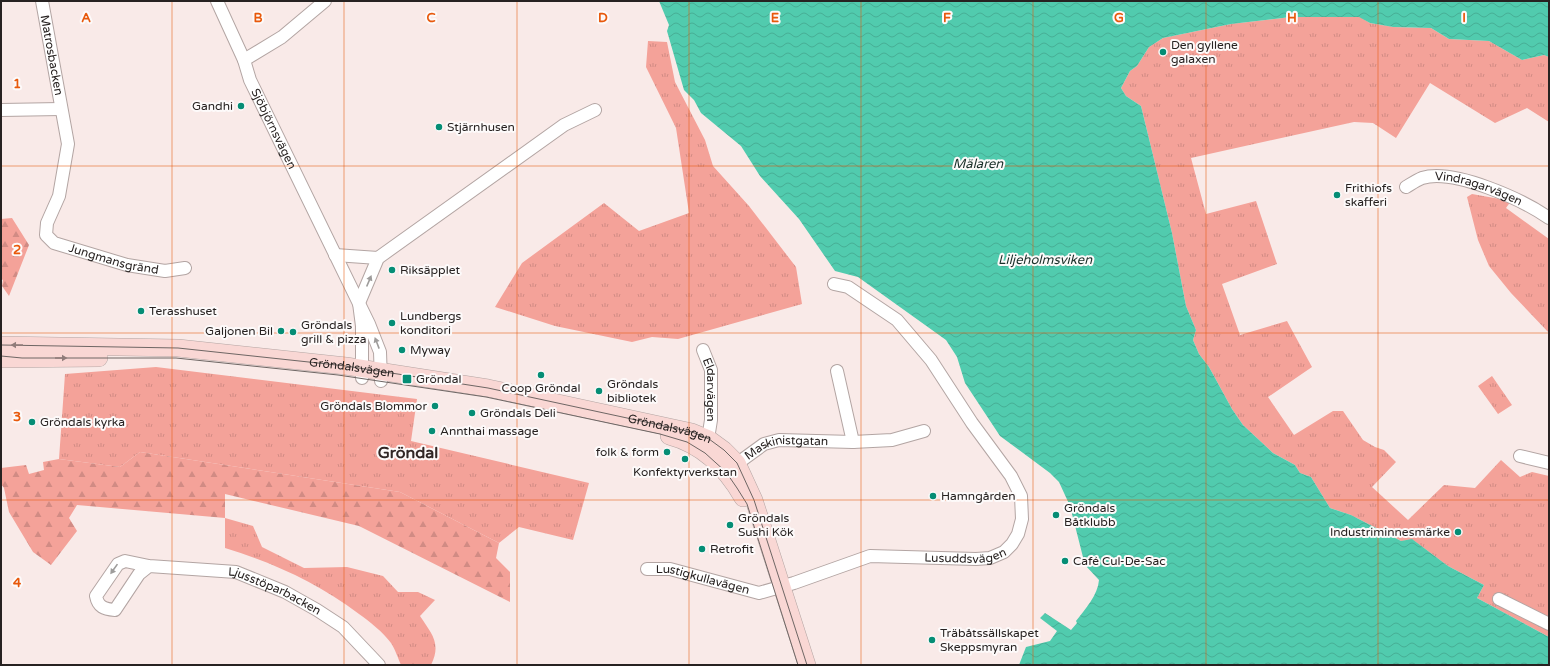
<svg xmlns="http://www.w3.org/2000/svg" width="1550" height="666" font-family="'Varela Round',sans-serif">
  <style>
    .grass { fill: url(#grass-tufts) }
    .forest { fill: url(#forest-firs) }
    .water { fill: url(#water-waves) }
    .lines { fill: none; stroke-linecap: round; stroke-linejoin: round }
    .street-casing { stroke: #b3a5a3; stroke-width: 14 }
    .secondary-casing { stroke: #b3a5a3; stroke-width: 18 }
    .street { stroke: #fff; stroke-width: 12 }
    .secondary { stroke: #f9d7d4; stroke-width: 17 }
    .tram { stroke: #6e6664; stroke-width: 1 }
    .oneway { fill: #9e9c9b }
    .oneway2 { fill: #907c7a }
    .grid { fill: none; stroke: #e8590c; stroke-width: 1; stroke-opacity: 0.55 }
    .poi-dot { fill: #058d75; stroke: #fdfafa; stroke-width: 1.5 }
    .labels { text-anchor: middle; stroke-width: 4; stroke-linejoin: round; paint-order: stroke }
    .poi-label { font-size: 12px; fill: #272221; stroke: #fdfafa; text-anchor: start }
    .street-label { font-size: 12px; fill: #272221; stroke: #fdfafa }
    .water-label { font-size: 13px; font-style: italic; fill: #1a2f29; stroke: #fdfafa }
    .district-label { font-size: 16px; font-weight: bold; fill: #312625; stroke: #fdfafa }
    .grid-label { font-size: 13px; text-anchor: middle; font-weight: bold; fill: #e8590c; stroke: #fdfafa; stroke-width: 4; stroke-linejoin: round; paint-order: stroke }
  </style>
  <defs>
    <pattern id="grass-tufts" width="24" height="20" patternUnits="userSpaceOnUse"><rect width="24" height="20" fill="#f4a299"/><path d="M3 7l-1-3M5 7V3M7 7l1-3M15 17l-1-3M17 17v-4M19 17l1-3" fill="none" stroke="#d18b84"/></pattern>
    <pattern id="forest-firs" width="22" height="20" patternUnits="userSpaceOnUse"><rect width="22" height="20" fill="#f4a299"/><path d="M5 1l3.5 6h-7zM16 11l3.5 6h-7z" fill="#d18b84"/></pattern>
    <pattern id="water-waves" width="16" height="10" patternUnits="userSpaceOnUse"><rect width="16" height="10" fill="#51cbae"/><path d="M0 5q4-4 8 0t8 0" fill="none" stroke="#47ae95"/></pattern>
  </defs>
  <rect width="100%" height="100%" fill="#f9eae8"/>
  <path class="grass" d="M1291,17H1360L1370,23L1393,27L1431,28L1449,39L1489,41L1522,60L1544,55L1549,57V122L1527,108L1495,123L1430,83L1396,138L1373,123L1354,122L1191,158L1206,214L1256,201L1277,264L1222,284L1240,335L1287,321L1312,367L1268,397L1294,435L1333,411H1343L1363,440L1375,447L1384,450L1396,462L1372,487L1408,520L1444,485L1475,488L1501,460L1520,477L1532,472L1549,476V637L1477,598L1484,585L1448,566L1413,540L1401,541L1351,515L1330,508L1311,477L1300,473L1295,465L1273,453L1243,425L1232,409L1209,367L1199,354L1193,340L1196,330L1186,306L1172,233L1141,106L1126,96L1121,88L1130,71L1137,66L1149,47L1163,38L1231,24Z
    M648,41L667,42L675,82L705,140L713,166L749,206L796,267L802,304L678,339L652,337L632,342L555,326L495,307L522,263L604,203L639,231L689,213L676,128L646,67Z
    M1472,194L1511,201L1506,208L1549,239V333L1511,293L1489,266L1478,240L1467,197Z
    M156,367L417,399L411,441L589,483L573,540L519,527L499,543L400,492L140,452L120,467L59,459L65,374Z
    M1492,376L1512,405L1498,414L1478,386Z
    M225,518L253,526L262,547L304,568L347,567L383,576L398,592H418L435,600L420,616C431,633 442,643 431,665H401C398,658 395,649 391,643C383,632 370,622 359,614C318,583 274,563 225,548Z"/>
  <path class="forest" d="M12,218L29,245L9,296L2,286L3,280L1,279V219Z
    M140,452L400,492L499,543L496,558L510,572V602L359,526L225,494V518L77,505L69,518L77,531L51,565L33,552L9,512L4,488L1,484V468L26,465L29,474L44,470L43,462L59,459L120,467Z"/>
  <path class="water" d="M659,1H1549V57L1544,55L1522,60L1489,41L1449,39L1431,28L1393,27L1370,23L1359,17H1291L1231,24L1163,38L1149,47L1137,66L1130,71L1121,88L1126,96L1141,106L1172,233L1186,306L1196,330L1193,340L1199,354L1209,367L1232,409L1243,425L1273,453L1295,465L1300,473L1311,477L1330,508L1351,515L1401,541L1412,539L1448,566L1484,585L1477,598L1549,637V665H1019L1026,647L1050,641L1057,631L1040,618L1045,613L1071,630L1077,623L1076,621C1085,609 1098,595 1099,580L1085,565L1070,506L1059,482L1050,473L1000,436L965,383L957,357L946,340L858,277L835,271L799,219L760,176L741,146L701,113L694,100L684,90L667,31L669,25Z"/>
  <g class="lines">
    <defs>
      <g id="street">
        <path id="s1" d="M42,1L68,144L59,196L47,223L46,235L54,243L127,265L165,271L185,268"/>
        <path id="s2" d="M217,1L244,60L250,80L369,324L380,352L381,381"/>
        <path d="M244,60L282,37L325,1"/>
        <path d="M1,110L61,109"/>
        <path id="s3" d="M1406,187C1411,184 1417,180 1422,178C1454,168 1523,200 1549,218"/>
        <path d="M335,255L378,258"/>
        <path id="s4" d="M703,350L711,370V420L707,445"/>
        <path d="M837,371L853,442"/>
        <path d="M362,378V326L359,303L378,258L564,125L595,110"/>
        <path d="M1520,456L1549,463"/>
        <path id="s5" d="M731,468L764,444L779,440L853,442L892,440L924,431"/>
        <path id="s6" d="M149,566L139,574L115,610C104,609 98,607 96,596L118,564L125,561L149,566L236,572L285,592L317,610L343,627L379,665"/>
        <path id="s7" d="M647,569H670L759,593L794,583L870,556L976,559L990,558L1004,552L1012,544L1018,534L1022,519L1021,496L1011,476L972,423L931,360L897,320L848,287L834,284"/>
        <path d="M1499,599L1549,624"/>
      </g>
      <g id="secondary">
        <path id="s8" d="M1,345L178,348L346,366L488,388L692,432L709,439L724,450L737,463L754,500L807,665"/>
        <path d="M1,359L99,358"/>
        <path d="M669,436C703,445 726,468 743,498"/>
      </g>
    </defs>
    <use href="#street" class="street-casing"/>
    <use href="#secondary" class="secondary-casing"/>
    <use href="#street" class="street"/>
    <use href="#secondary" class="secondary"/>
    <path class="tram" d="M1,345L178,348L346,366L488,388L692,432L709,439L724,450L737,463L754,500L807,665
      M1,356L22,358H176L338,375L486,397L660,434L687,442L705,453L726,472L737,488L747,504L798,665"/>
  </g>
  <defs><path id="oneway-solid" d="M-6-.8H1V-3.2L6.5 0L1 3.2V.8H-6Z"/></defs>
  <g class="oneway">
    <use href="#oneway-solid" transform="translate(369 281) rotate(-67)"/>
    <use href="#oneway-solid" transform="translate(377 343) rotate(-111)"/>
    <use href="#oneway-solid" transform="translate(114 569) rotate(125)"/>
  </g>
  <g class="oneway2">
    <use href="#oneway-solid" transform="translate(17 345) rotate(-179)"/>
    <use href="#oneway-solid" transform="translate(61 358)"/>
  </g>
  <path class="grid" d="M172,1V665M344,1V665M517,1V665M689,1V665M861,1V665M1033,1V665M1206,1V665M1378,1V665M1,166H1549M1,333H1549M1,500H1549"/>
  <g class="poi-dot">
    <circle cx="1163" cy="52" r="4"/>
    <circle cx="241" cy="106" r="4"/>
    <circle cx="439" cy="127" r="4"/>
    <circle cx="1337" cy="195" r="4"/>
    <circle cx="392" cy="270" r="4"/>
    <circle cx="141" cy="311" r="4"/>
    <circle cx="392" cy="323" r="4"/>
    <circle cx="281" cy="331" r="4"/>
    <circle cx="293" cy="332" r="4"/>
    <circle cx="402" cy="350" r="4"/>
    <circle cx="541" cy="375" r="4"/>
    <rect x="402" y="374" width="10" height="10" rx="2"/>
    <circle cx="599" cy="391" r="4"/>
    <circle cx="435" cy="406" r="4"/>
    <circle cx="472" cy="413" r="4"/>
    <circle cx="32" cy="422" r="4"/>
    <circle cx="432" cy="431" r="4"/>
    <circle cx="667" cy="452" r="4"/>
    <circle cx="685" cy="459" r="4"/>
    <circle cx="933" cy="496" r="4"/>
    <circle cx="1056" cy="515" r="4"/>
    <circle cx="730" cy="525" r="4"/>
    <circle cx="1458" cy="532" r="4"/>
    <circle cx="702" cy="549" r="4"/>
    <circle cx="1065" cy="561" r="4"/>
    <circle cx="932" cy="640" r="4"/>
  </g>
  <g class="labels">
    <g class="poi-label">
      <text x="1171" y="49">Den gyllene<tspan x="1171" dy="14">galaxen</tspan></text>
      <text x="233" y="110" text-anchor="end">Gandhi</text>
      <text x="447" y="131">Stjärnhusen</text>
      <text x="1345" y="192">Frithiofs<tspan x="1345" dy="14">skafferi</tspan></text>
      <text x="400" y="274">Riksäpplet</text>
      <text x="149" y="315">Terasshuset</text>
      <text x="400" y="320">Lundbergs<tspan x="400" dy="14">konditori</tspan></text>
      <text x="301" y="329">Gröndals<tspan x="301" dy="14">grill &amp; pizza</tspan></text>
      <text x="273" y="335" text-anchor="end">Galjonen Bil</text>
      <text x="410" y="354">Myway</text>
      <text x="416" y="383">Gröndal</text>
      <text x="607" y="388">Gröndals<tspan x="607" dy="14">bibliotek</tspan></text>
      <text x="541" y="392" text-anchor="middle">Coop Gröndal</text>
      <text x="427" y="410" text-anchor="end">Gröndals Blommor</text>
      <text x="480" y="417">Gröndals Deli</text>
      <text x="40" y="426">Gröndals kyrka</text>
      <text x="440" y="435">Annthai massage</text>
      <text x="659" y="456" text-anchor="end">folk &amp; form</text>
      <text x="685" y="476" text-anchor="middle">Konfektyrverkstan</text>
      <text x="941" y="500">Hamngården</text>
      <text x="1064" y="512">Gröndals<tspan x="1064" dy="14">Båtklubb</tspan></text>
      <text x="738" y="522">Gröndals<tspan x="738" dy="14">Sushi Kök</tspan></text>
      <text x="1450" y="536" text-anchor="end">Industriminnesmärke</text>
      <text x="710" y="553">Retrofit</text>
      <text x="1073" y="565">Café Cul-De-Sac</text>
      <text x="940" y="637">Träbåtssällskapet<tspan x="940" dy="14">Skeppsmyran</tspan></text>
    </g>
    <g class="street-label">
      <text dy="4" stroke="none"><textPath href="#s1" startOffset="55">Matrosbacken</textPath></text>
      <text dy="4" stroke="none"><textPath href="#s2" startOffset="140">Sjöbjörnsvägen</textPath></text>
      <text dy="4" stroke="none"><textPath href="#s3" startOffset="77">Vindragarvägen</textPath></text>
      <text dy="4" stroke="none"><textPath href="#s1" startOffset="313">Jungmansgränd</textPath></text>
      <text dy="4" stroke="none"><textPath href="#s8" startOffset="352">Gröndalsvägen</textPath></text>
      <text dy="4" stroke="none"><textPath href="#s4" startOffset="41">Eldarvägen</textPath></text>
      <text dy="4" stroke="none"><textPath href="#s8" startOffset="676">Gröndalsvägen</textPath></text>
      <text dy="4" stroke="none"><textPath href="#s5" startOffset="62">Maskinistgatan</textPath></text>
      <text dy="4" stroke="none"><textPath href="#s7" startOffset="328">Lusuddsvägen</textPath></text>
      <text dy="4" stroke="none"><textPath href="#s7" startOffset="57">Lustigkullavägen</textPath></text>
      <text dy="4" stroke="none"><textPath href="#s6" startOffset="283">Ljusstöparbacken</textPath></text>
    </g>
    <g class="water-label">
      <text x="978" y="168">Mälaren</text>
      <text x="1045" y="264">Liljeholmsviken</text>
    </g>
    <g class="district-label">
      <text x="408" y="458">Gröndal</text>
    </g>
  </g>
  <g class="grid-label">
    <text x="86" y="22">A</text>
    <text x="258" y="22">B</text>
    <text x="431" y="22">C</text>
    <text x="603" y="22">D</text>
    <text x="775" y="22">E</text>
    <text x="947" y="22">F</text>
    <text x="1119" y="22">G</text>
    <text x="1292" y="22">H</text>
    <text x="1464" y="22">I</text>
    <text x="17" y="88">1</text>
    <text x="17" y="254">2</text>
    <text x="17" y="421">3</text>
    <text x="17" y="587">4</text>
  </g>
  <rect width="1550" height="666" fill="none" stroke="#272221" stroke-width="4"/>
</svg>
